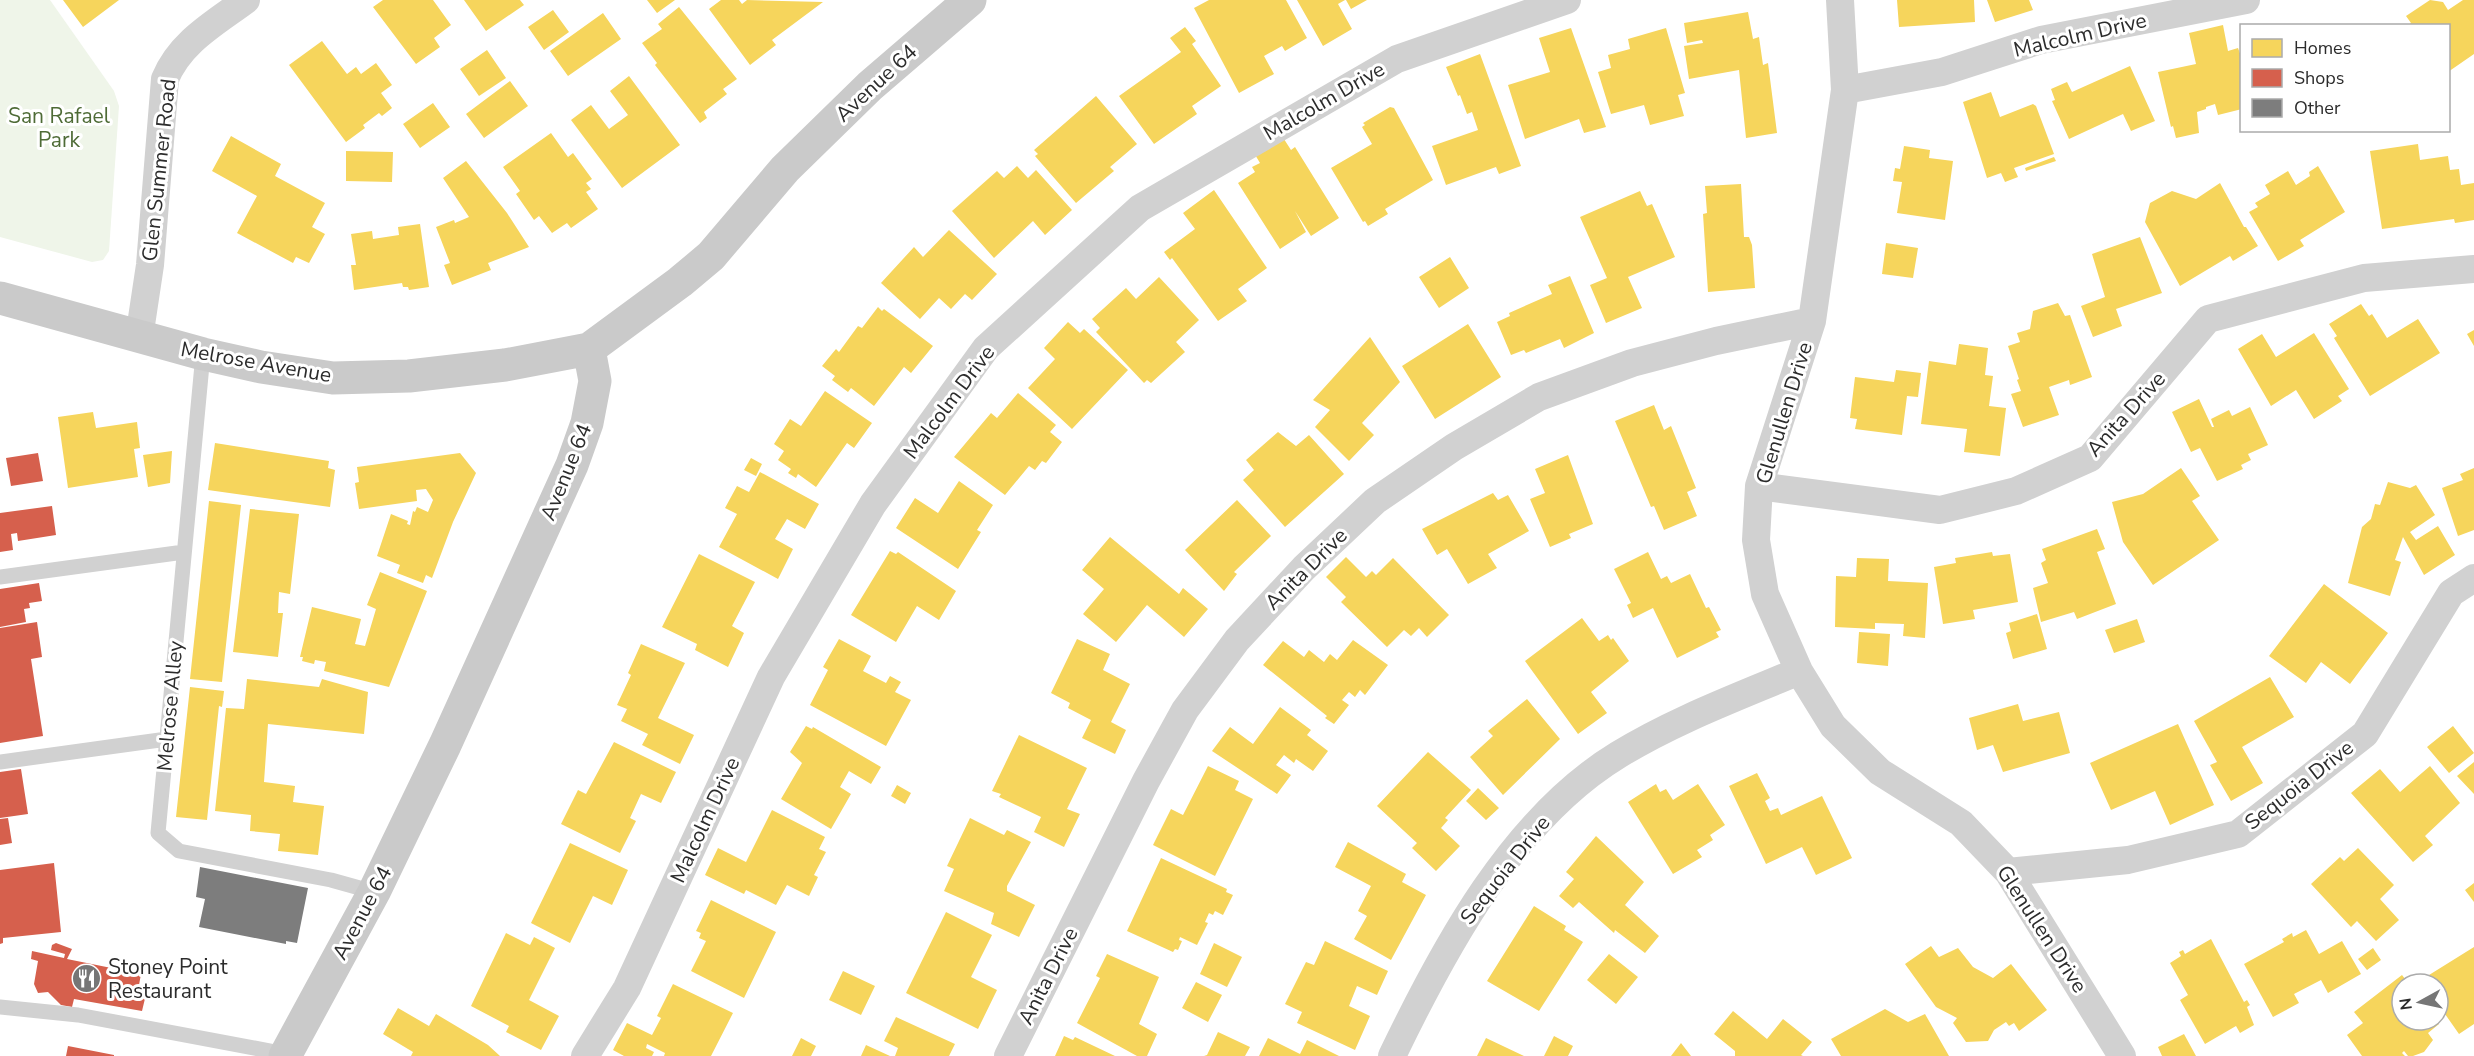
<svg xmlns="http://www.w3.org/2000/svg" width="2474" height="1056" font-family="'Nunito Sans',sans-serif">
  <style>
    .green { fill: #eff5e9 }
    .homes { fill: #f6d55c }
    .shops { fill: #d6604d }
    .building { fill: #7d7d7d }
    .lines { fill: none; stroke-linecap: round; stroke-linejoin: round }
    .lane { stroke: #d1d1d1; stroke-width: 15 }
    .street { stroke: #d1d1d1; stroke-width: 28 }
    .secondary { stroke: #cacaca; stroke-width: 33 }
    .labels { text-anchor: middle; stroke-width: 6; stroke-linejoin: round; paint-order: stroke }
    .street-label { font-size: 21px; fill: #2c2c2c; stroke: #fff }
    .park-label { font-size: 21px; fill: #4e6b36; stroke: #fff }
    .poi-label { font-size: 21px; fill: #2c2c2c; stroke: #fff; text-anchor: start }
  </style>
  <rect width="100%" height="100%" fill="#fff"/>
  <path class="green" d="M0,0H50L114,91L119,106L109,251L103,260L92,262L0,237Z"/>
  <path class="homes" d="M63,0H119L83,27Z
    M383,0H433L451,25L434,38L440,47L416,64L373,7Z
    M464,0H520L524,5L486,31Z
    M647,0H675L657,13Z
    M721,0H739L742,4L747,0L823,2L772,40L776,45L750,65L709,9Z
    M1209,0H1286L1307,38L1285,51L1282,46L1264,56L1274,74L1239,93L1194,8Z
    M1297,0H1345L1338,4L1352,29L1323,46Z
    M1346,0H1367L1351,9Z
    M1897,0H1974L1975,22L1899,27Z
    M1987,0H2029L2033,10L1995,22Z
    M2430,0L2443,2L2448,10L2463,0H2474V54L2448,72V26H2407L2411,23L2406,16Z
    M679,7L737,79L723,89L727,94L704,112L707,118L700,123L655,65L657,63L642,43L662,29L658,24Z
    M553,10L569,32L544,50L528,27Z
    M1748,12L1753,39L1759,37L1763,65L1768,63L1777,133L1746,138L1739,70L1689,79L1684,46L1703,43L1702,40L1687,43L1684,23Z
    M603,13L621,39L568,76L550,51Z
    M2223,25L2228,51L2238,48L2242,59V109L2218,115L2215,104L2206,107V109L2197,112L2199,133L2176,138L2173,126L2171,127L2158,72L2196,64L2189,33Z
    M1185,27L1196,41L1192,44L1221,86L1192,106L1197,114L1154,144L1119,96L1181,52L1170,38Z
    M1571,28L1606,127L1584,133L1579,119L1525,139L1508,85L1550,72L1539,38Z
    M1666,28L1685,93L1678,95L1684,116L1650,125L1644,105L1611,114L1598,72L1611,68L1608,55L1630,49L1628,39Z
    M322,41L347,74L356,67L361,74L376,63L392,85L381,93L392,108L382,116L379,113L363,125L365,128L346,142L289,65Z
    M487,50L506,78L479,96L460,69Z
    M1480,54L1521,166L1499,174L1496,167L1446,185L1432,146L1478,130L1472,112L1467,114L1460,95L1458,96L1446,67Z
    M2130,66L2155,121L2131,131L2123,114L2069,139L2052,101L2055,100L2051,89L2067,82L2072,92Z
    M629,76L680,145L622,188L571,120L591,105L609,129L628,115L610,91Z
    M510,81L528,106L484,138L466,114Z
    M1991,92L2000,117L2033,104L2036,106L2054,154L2014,168L2018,177L2005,182L2001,173L1987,178L1963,102Z
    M1096,96L1137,144L1110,167L1114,171L1076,203L1035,156L1038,154L1034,150Z
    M433,103L450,127L420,148L403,124Z
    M1390,107L1394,108L1433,180L1385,209L1388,214L1368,226L1365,221L1363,222L1331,168L1372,144L1362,127L1365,125L1363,123Z
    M551,133L568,157L573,153L592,179L586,183L591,189L586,192L598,209L571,228L567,223L552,233L539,216L534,220L516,194L520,191L503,167Z
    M231,136L281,164L275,176L325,203L312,227L325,234L309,263L296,257L293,263L237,233L257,196L212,171Z
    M1282,136L1291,150L1295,147L1339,218L1311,236L1295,211L1306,232L1280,249L1238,183L1255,172L1252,167L1260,163L1254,153Z
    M2418,144L2420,160L2448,156L2450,170L2459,169L2461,185L2474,183V220L2455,223L2454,219L2382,229L2370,151Z
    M1904,146L1930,150L1929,158L1953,161L1945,220L1897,213L1902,182L1893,181L1895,168L1900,169Z
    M346,151L393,152L392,182L346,181Z
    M2054,157L2056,161L2026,171L2025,168Z
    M466,161L507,213L529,247L488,263L491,270L452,285L444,265L450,263L436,227L454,220L455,223L469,217L443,178Z
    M1017,166L1028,178L1036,170L1072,210L1045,235L1033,221L994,258L952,211L997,171L1004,178Z
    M2318,166L2345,212L2300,240L2304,246L2278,261L2249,212L2258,207L2255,203L2270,194L2265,185L2288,171L2296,185L2310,176L2309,172Z
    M2220,183L2244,227H2246L2258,246L2233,261L2230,256L2180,286L2145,222L2150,203L2172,191L2196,199Z
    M1741,184L1744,237H1749L1752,245L1755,288L1708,292L1703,214L1707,213L1705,186Z
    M1214,190L1267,268L1238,289L1247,301L1218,321L1172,258L1170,260L1164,252L1195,229L1183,213Z
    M1640,191L1647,206L1652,204L1675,257L1628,277L1642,308L1606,323L1590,285L1607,278L1580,217Z
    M420,224L429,287L409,290L408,287H403L402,283L354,290L351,265H356L351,234L372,231L373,239L399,235L398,227Z
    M949,230L997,274L972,300L965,294L951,309L939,298L920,319L881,283L914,247L923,257Z
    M2140,237L2162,293L2116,309L2122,326L2093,337L2081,306L2105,297L2092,254Z
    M1886,243L1918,248L1913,278L1882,274Z
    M1450,257L1469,288L1439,308L1419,277Z
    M1570,276L1594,333L1564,348L1560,339L1526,353L1524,350L1511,355L1497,322L1510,316L1509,313L1552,294L1548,285Z
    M1159,277L1199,320L1176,342L1185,352L1151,383L1147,380L1144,383L1096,332L1100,328L1092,319L1126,288L1136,299Z
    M2058,303L2065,316L2070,315L2092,377L2070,385L2069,380L2049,387L2059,415L2023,427L2011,394L2021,391L2017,380L2019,379L2008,346L2020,342L2017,333L2030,329L2033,311Z
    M2361,304L2369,316L2372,314L2387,338L2418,319L2440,353L2370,396L2334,338L2337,336L2329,324Z
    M878,307L882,311L884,309L933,346L911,373L904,367L874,406L851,388L848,392L832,380L835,376L822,366L836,349L839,352L858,326L862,328Z
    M1068,322L1080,333L1084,329L1128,370L1072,429L1028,388L1055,359L1044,348Z
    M1468,324L1501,377L1435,419L1402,366Z
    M2474,330V346L2467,334Z
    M2314,333L2349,389L2338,396L2342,401L2314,419L2296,390L2271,406L2238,349L2262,334L2276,357Z
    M1370,337L1400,382L1362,423L1374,435L1349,461L1315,427L1330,410L1313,400Z
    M1959,344L1988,348L1985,375L1993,376L1989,406L2006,408L2000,456L1964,452L1967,429L1921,424L1929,361L1956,365Z
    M1896,370L1921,373L1918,397L1907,396L1902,435L1855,429L1857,419L1850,418L1855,377L1894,382Z
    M825,391L872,423L854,448L847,443L816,487L798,474L796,478L788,473L791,469L778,460L784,451L774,444L790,419L801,426Z
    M1018,393L1056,425L1050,432L1062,442L1046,463L1042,461L1035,470L1029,466L1005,495L954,457L991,413L997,418Z
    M2199,399L2212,427H2214L2211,419L2229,410L2232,416L2250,407L2268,445L2248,454L2251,460L2241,465L2243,469L2217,481L2200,448L2191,452L2172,412Z
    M1654,405L1664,430L1671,426L1696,488L1687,492L1697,516L1664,530L1654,506L1651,507L1615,421Z
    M93,412L96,428L137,422L140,448L134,449L138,477L68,488L58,417Z
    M1278,432L1296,446L1309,435L1344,474L1285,527L1243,480L1254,470L1246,460Z
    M215,443L329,461L328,468L335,470L330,507L208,490Z
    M172,451L170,483L148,487L143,455Z
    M460,453L476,473L453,522L432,578L426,575L423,583L397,573L400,565L377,556L391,514L408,521L407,524L410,525L413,511L415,512L417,507L428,512L433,500L426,489L416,490L417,501L359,509L355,483L359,482L357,467Z
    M1568,455L1593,524L1569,534L1571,538L1550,547L1530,499L1545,493L1535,469Z
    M751,458L762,464L756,476L744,470Z
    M2181,468L2200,496L2192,501L2219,540L2153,585L2123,542L2112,502L2143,494Z
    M2474,468V530L2458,536L2442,488L2463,480L2460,474Z
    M760,472L819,504L805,529L787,519L775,539L793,549L778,579L719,547L737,514L725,508L737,486L749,492Z
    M959,481L993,505L977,530L981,532L958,569L896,528L915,498L938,513Z
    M2388,482L2410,488L2416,485L2435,515L2410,532L2416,540L2438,526L2455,555L2424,575L2403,537L2395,560L2401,562L2390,596L2348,583L2362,527L2371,519L2375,504L2380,505Z
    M1493,493L1498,500L1508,495L1529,531L1488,554L1497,568L1468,584L1447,549L1437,555L1422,529Z
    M1237,500L1271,536L1234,572L1237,574L1224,591L1185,550Z
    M209,501L241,505L222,682L190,679Z
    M250,509L299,514L290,594L279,592L278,613H283L278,657L233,652Z
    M2097,529L2105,549L2097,552L2116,604L2077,619L2074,612L2041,622L2033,588L2048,583L2041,563L2046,560L2042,549Z
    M1110,537L1179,594L1183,588L1208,609L1184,637L1147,605L1116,642L1083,614L1104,589L1082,570Z
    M890,551L896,554L898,552L956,591L939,620L917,606L896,642L851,615Z
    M1648,552L1661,579L1667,576L1671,583L1690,574L1706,608L1709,607L1721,630L1716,632L1719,637L1677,658L1653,608L1633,618L1627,605L1631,603L1614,569Z
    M1992,552L1993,556L2010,554L2018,602L1973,610L1975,619L1943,624L1934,567L1956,563L1955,558Z
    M699,554L755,582L732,626L744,633L728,667L695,650L697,644L662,627Z
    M1346,557L1366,577L1372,571L1376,575L1393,558L1449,615L1427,637L1419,628L1411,636L1404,630L1387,647L1341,602L1346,597L1326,577Z
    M1857,558L1889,559L1888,581L1928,583L1925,638L1903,636L1904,624L1875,623V629L1835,627L1836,576L1856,577Z
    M380,572L427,591L389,687L324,671L326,662L315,660L314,664L302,661L303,657H300L312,607L361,619L355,644L365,646L376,609L367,605Z
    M2324,584L2388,633L2350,684L2321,662L2306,683L2269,656Z
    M2037,614L2047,649L2013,659L2006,633L2011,631L2009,623Z
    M1582,618L1599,641L1608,635L1611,640L1613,638L1629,661L1591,692L1607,713L1578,734L1525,661Z
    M2137,619L2145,642L2114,653L2105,630Z
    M1859,632L1890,634L1888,666L1857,663Z
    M839,639L871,656L863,671L886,683L890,676L901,682L895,692L911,700L886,746L810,705L828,670L823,667Z
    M1077,639L1110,654L1103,670L1130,684L1111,722L1126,730L1115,754L1082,738L1091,720L1068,708L1070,703L1051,693Z
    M1353,640L1388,665L1365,695L1360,690L1355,697L1349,692L1342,700L1349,705L1334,724L1325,718L1327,716L1263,665L1283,641L1304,657L1309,650L1324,662L1330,654L1337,660Z
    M641,644L685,663L658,718L694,735L680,764L642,745L648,734L621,721L627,709L617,705L631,675L628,673Z
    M2270,677L2294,717L2242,747L2263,783L2231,801L2210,765L2217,762L2194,721Z
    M247,679L319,687L322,679L368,692L364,734L268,724L264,782L295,786L293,802L324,806L318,855L278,851L280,834L250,831L251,815L215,811L226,708L244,709Z
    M190,687L224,691L222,707L219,706L207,820L176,817Z
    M1527,699L1560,739L1503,795L1470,757L1493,736L1488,731Z
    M2018,704L2023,721L2059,712L2070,753L2003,772L1993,745L1977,750L1969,718Z
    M1280,707L1311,730L1307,735L1328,751L1313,771L1296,759L1294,763L1284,755L1276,765L1291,775L1277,794L1212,751L1230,727L1253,744Z
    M2178,724L2214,805L2170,825L2155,791L2111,810L2090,763Z
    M806,726L812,729L813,727L881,767L871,784L849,771L840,787L851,794L831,829L781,799L802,763L790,752Z
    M2453,726L2474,753L2449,773L2427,747Z
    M1019,735L1087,768L1067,809L1080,814L1064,847L1034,832L1041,817L999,797L1001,794L992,791Z
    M614,742L676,772L661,803L641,794L630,818L636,821L620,853L561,824L578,790L586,794Z
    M1428,752L1471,790L1445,818L1448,820L1441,828L1460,846L1436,871L1412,848L1417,843L1377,806Z
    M2474,762V794L2457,776Z
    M1208,766L1239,781L1235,790L1253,799L1215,876L1153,845L1171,809L1183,815Z
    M2430,766L2460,803L2425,836L2433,845L2413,862L2351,793L2380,769L2400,792Z
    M1757,773L1770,798L1765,801L1770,811L1778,808L1781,815L1822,796L1852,858L1816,875L1802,847L1766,864L1729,786Z
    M1656,784L1660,792L1666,789L1673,800L1698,784L1725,825L1710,835L1713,840L1697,850L1702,857L1673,874L1628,802Z
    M897,785L911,793L905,804L891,796Z
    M1478,788L1499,808L1486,820L1466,801Z
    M772,810L825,837L819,849L826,852L814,875L818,877L809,896L787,885L776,905L746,890L744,894L705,875L718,848L746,862Z
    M970,818L1004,835L1007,830L1031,842L1007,886V891L1035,905L1019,937L991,924L994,913L944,891L954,869L947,866Z
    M1596,836L1644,882L1625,905L1659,936L1645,953L1615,930L1614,933L1579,902L1573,908L1559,896L1574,879L1566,872Z
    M1348,842L1406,874L1402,882L1426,895L1391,960L1354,939L1367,916L1358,911L1371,886L1335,867Z
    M570,843L628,870L612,905L593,896L570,943L531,923Z
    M2358,848L2394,885L2380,899L2399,920L2376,941L2357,921L2351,927L2311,884L2340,857L2344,861Z
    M1161,858L1227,889L1226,892L1233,895L1223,915L1215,911L1213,915L1209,913L1205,922L1208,923L1197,945L1180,937L1179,940L1182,941L1178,950L1175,949L1173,952L1127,931Z
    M2474,883V902L2465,890Z
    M711,900L776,932L744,998L691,971L706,941L699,938L701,933L696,931Z
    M1534,906L1566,926L1564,930L1583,942L1539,1011L1487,981Z
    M946,912L992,935L971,977L997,990L978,1029L906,993Z
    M2306,930L2319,954L2342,941L2361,974L2328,993L2321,980L2294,994L2299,1003L2273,1017L2244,964L2284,942L2282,939L2292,933L2293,937Z
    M506,933L530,945L534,937L555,948L529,1000L559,1016L541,1050L506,1032L509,1026L471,1006Z
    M2211,939L2244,1002L2247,1000L2250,1005L2247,1007L2254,1025L2240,1033L2236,1026L2205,1044L2180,1000L2188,995L2170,963L2181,956L2179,952L2183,950L2185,954Z
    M1325,941L1388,971L1377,995L1357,986L1349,1006L1370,1016L1355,1050L1297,1023L1302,1012L1285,1004L1306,962L1314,965Z
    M1214,943L1242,957L1227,987L1200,974Z
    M1931,946L1939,957L1958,948L1973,967L1993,978L2011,964L2047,1010L2019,1031L2014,1023L2009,1026L2006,1022L1994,1030L1988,1041L1966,1042L1953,1023L1957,1018L1936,1007L1905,964Z
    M2474,947V1024L2459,1034L2438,1004V984H2424L2421,980Z
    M2373,948L2381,960L2367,970L2358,959Z
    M1107,954L1159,977L1139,1024L1157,1034L1147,1056H1137L1077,1023L1100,978L1096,976Z
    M1609,954L1638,977L1616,1004L1587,980Z
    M843,971L875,986L861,1015L829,1000Z
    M2402,975L2409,984H2402V1020H2436L2439,1024L2428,1033L2433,1040L2424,1052L2413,1056H2408L2404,1051L2402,1053L2405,1056H2362L2347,1035L2363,1023L2354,1012Z
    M1196,982L1222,995L1208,1022L1182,1008Z
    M673,984L733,1013L711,1056H664L665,1053L647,1044L646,1048L654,1052L652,1056H624L613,1050L627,1023L652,1035L661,1018L657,1016Z
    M398,1008L429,1026L436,1014L488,1045L500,1056H411L413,1052L383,1034Z
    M1885,1009L1908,1022L1925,1014L1949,1056H1841L1831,1039Z
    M1733,1011L1767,1039L1783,1019L1812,1042L1801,1055L1803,1056H1735V1051L1714,1034Z
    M896,1017L955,1044L949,1056H895L898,1048L884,1041Z
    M1218,1032L1250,1047L1245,1056H1204L1207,1055Z
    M2184,1034L2196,1056H2162L2158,1047Z
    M1064,1036L1073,1040L1075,1037L1115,1056H1055Z
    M1554,1036L1573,1046L1568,1056H1544Z
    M801,1038L816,1046L811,1056H792Z
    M1268,1038L1300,1054L1307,1040L1339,1056H1259Z
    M1486,1038L1524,1056H1477Z
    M1681,1043L1691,1056H1671Z
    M866,1045L890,1056H861Z"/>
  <path class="shops" d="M38,453L43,481L11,486L6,458Z
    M52,506L56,535L18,541L17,533L11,534L13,550L0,552V513Z
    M39,583L42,601L29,603L30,608L24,609L26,622L0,627V589Z
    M37,622L42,657L31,659L43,736L0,743V628Z
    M21,769L28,814L0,818V772Z
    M8,818L12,843L0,845V819Z
    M54,863L61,932L3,938V943L0,944V870Z
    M56,943L72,949L67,959L141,974L139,985L148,986L142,1011L74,999L72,1007L61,1005L48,992L38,993L34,984L38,961L31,959L32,951L64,958L65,954L51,950L52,945Z
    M68,1046L114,1055V1056H66Z"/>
  <path class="building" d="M200,867L308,888L297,943L286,941V944L199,927L205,899L196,897Z"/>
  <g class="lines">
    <path class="lane" d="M203,354L158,833L179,851L331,880L374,892
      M0,577L184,552
      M0,762L167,739
      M0,1007L78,1015L286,1054"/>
    <path class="street" d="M1840,0L1845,90L1812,321L1759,486L1756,540L1765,594L1799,671L1833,726L1880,772L1961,823L2008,872L2122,1056
      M1845,90L1942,72L2041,40L2246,0
      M139,338L150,265L165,79C180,42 215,23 246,0
      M1759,486L1940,510L2016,491L2090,458L2208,319L2364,278L2474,269
      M2008,872L2128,860L2238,834L2365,734L2451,593L2474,578
      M585,1056L627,988L771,677L873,504L986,348L1140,208L1397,59L1567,0
      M1008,1056L1146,781L1185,710L1237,640L1304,568L1375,501L1454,447L1539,397L1632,363L1716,341L1812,321
      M1392,1056C1444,948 1513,819 1618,755C1675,720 1738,697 1799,671"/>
    <path class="secondary" d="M0,298L203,354L261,367L333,378L409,376L505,365L589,349L680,282L711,256L785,169L870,86L970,0
      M285,1056L374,892L445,745L572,465L587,423L595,381L589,349"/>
  </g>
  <defs>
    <symbol id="restaurant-disc" viewBox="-11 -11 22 22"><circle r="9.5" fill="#767676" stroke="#fff"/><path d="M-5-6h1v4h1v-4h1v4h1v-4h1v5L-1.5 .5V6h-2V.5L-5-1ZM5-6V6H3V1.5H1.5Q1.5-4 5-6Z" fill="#fff"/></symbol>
  </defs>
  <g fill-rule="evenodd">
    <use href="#restaurant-disc" x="70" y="962" width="33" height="33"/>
  </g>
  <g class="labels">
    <g class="street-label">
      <text transform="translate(2080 35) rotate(-13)" y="7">Malcolm Drive</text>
      <text transform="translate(876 83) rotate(-43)" y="7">Avenue 64</text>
      <text transform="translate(1324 101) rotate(-30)" y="7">Malcolm Drive</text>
      <text transform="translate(159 170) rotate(-84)" y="7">Glen Summer Road</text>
      <text transform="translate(256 362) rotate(10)" y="7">Melrose Avenue</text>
      <text transform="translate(949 402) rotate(-53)" y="7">Malcolm Drive</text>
      <text transform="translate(1784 413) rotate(-73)" y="7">Glenullen Drive</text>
      <text transform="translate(2126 414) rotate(-48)" y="7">Anita Drive</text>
      <text transform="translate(566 472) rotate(-68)" y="7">Avenue 64</text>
      <text transform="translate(1306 569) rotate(-45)" y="7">Anita Drive</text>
      <text transform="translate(170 706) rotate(-85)" y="7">Melrose Alley</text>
      <text transform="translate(2299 785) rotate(-38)" y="7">Sequoia Drive</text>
      <text transform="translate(705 820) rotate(-65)" y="7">Malcolm Drive</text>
      <text transform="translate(1505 870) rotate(-52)" y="7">Sequoia Drive</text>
      <text transform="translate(362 913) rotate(-62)" y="7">Avenue 64</text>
      <text transform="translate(2042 929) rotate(57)" y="7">Glenullen Drive</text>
      <text transform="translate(1048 976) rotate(-63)" y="7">Anita Drive</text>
    </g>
    <g class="park-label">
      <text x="59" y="123">San Rafael<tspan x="59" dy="24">Park</tspan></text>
    </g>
    <g class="poi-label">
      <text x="108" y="974">Stoney Point<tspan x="108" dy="24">Restaurant</tspan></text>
    </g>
  </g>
  <rect x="2240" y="24" width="210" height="108" fill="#ffffff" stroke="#ababab" stroke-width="1.5"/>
  <rect x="2252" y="39" width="30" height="18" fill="#f6d55c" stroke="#ababab" stroke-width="1.5"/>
  <text x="2294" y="54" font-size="18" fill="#2c2c2c">Homes</text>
  <rect x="2252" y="69" width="30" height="18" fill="#d6604d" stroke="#ababab" stroke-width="1.5"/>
  <text x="2294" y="84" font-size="18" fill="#2c2c2c">Shops</text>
  <rect x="2252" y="99" width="30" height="18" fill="#7d7d7d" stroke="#ababab" stroke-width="1.5"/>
  <text x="2294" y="114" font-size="18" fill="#2c2c2c">Other</text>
  <g transform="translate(2420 1002) rotate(262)"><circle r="28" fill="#ffffff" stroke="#ababab" stroke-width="1.5"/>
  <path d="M0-4.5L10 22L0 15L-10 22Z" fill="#767676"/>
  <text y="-9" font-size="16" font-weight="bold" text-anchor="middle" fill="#2c2c2c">N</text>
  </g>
</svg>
